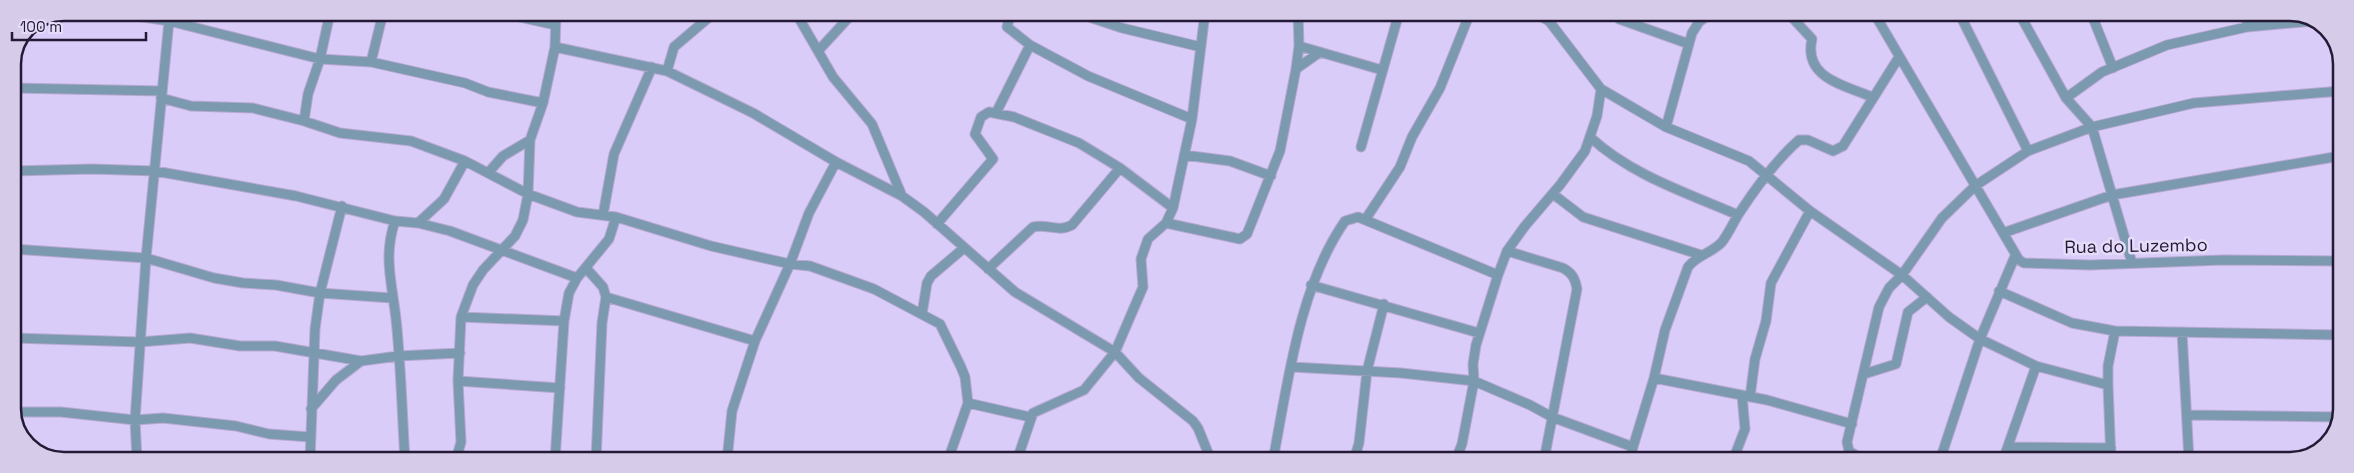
<svg xmlns="http://www.w3.org/2000/svg" width="2354" height="473" font-family="'Space Grotesk',sans-serif">
  <style>
    .lines { fill: none; stroke-linecap: round; stroke-linejoin: round }
    .minor-casing { stroke: #b6a8d1; stroke-width: 11 }
    .minor { stroke: #7b99af; stroke-width: 9 }
    .labels { text-anchor: middle; stroke-width: 5; stroke-linejoin: round; paint-order: stroke }
    .street-label { font-size: 18px; fill: #241a35; stroke: #e5dcf9 }
    .rim { fill: none; stroke: #241a35; stroke-width: 2.5 }
  </style>
  <rect width="100%" height="100%" fill="#daccf8"/>
  <g class="lines">
    <defs>
      <path id="minor" d="M118,13L169,21L320,59L371,62L465,83L488,92L543,103
        M502,13L555,25
        M796,13L833,77L872,124L902,196
        M1011,13L1007,27L1030,45L1088,76L1192,119
        M1077,13L1122,28L1201,47
        M1535,13L1549,21L1601,89L1666,127L1749,161L1810,211L1902,275L1949,317L1980,339L2036,366L2108,385
        M1788,13L1812,39C1803,78 1844,85 1872,97
        M1874,13L2019,260L2024,263L2090,265L2223,260L2341,261
        M1959,13L2028,151
        M2019,13L2066,98L2092,127L2132,263
        M2091,13L2113,68
        M2246,13L2247,27
        M1619,19L1689,44
        M1299,46L1382,70
        M555,47L667,71L753,113L836,162L902,196L924,212L1015,292L1115,352L1139,378L1193,421L1198,428L1211,460
        M2338,50L2341,89
        M818,51L853,13
        M371,62L383,13
        M1296,69L1320,52
        M667,71L674,47L714,13
        M13,88L162,91
        M161,98L191,106L253,108L304,121L340,133L411,141L465,161L528,194L577,212L616,217L711,246L790,264L810,266L874,289L940,324L961,367L965,377L968,403L948,460
        M2066,98L2102,72L2167,45L2247,27L2313,21
        M996,113L1030,45
        M304,121L308,94L320,59L330,13
        M1666,127L1692,33L1699,22L1711,13
        M1590,137C1631,175 1687,193 1738,215
        M1361,147L1399,13
        M1184,155L1230,161L1271,176
        M2341,166V111
        M13,171L92,169L155,171L296,196L395,221L418,223L450,231L577,278
        M488,173L503,156L530,140
        M1553,194L1583,217L1701,255
        M603,215L614,154L652,67
        M1365,220L1400,167L1412,137L1440,88L1470,13
        M395,221C383,256 392,283 396,319C401,365 402,413 405,460
        M418,223L444,199L465,161
        M1166,223L1240,239L1247,234L1280,151L1296,69L1299,46L1298,13
        M937,224L993,159L975,134L981,117L989,112L1014,117L1079,143L1120,168L1173,208
        M2003,233L2112,195L2340,156
        M13,249L146,258L214,278L243,283L276,285L320,293L392,298
        M1507,251L1563,268C1572,273 1575,278 1577,289L1544,460
        M586,268L603,287L606,297L602,323L596,460
        M988,269L1033,227C1047,223 1058,233 1072,225L1120,168
        M1311,285L1479,333
        M1999,291L2072,323L2115,331L2108,366V385L2111,460
        M606,297L755,341
        M922,314L927,283L931,276L964,248
        M461,317L564,321
        M2115,331L2341,335
        M2182,332L2189,460
        M13,338L140,342L190,338L240,346H275L361,361L398,356L460,353
        M1292,367L1401,373L1474,381L1530,405L1552,417L1633,447L1630,460
        M1864,374L1896,364L1908,312L1927,297
        M1654,378L1767,400L1852,424
        M458,381L560,388
        M1750,397L1755,359L1766,321L1771,283L1810,211
        M968,403L1030,417
        M311,409L336,380L361,361
        M13,412H61L135,420L163,418L236,426L269,434L310,437
        M2188,415L2341,417
        M1633,447L1654,378L1665,330L1688,267C1697,255 1712,253 1722,242C1729,233 1734,221 1740,212C1757,186 1776,160 1799,140H1808L1833,151L1843,146L1899,57
        M2008,447L2111,448
        M137,460L135,420L146,258L169,21L173,13
        M310,460L315,329L320,293L342,206
        M456,460L461,442L458,381L461,317L473,285L483,270L515,236L523,220L528,194L530,140L543,103L555,47L556,13
        M555,460L564,321L569,293L577,278L609,239L616,217
        M727,460L732,411L755,341L790,264L809,213L836,162
        M1017,460L1033,413L1084,390L1115,352L1143,287L1141,259L1148,239L1166,223L1173,208L1192,119L1205,13
        M1273,460C1288,382 1299,287 1345,221L1358,217L1498,275
        M1354,460L1359,443L1367,371L1384,304
        M1448,460L1458,454L1462,444L1474,381L1473,364L1476,345L1498,275L1507,251L1525,226L1560,185L1585,151L1597,116L1601,89
        M1733,460L1745,429L1742,395
        M1863,460L1849,451L1847,442L1879,307L1889,288L1902,275L1942,218L1975,186L2028,151L2092,127L2194,103L2341,91
        M1940,460L1980,339L2015,256
        M2003,460L2036,366"/>
    </defs>
    <use href="#minor" class="minor-casing"/>
    <use href="#minor" class="minor"/>
  </g>
  <g class="labels">
    <g class="street-label">
      <text transform="translate(2136 246) rotate(-1)" y="6">Rua do Luzembo</text>
    </g>
  </g>
  <path d="M0 0H2354V473H0ZM64 21H2290A43 43 0 0 1 2333 64V409A43 43 0 0 1 2290 452H64A43 43 0 0 1 21 409V64A43 43 0 0 1 64 21Z" fill="#d6cce9" fill-rule="evenodd"/>
  <path class="rim" d="M64 21H2290A43 43 0 0 1 2333 64V409A43 43 0 0 1 2290 452H64A43 43 0 0 1 21 409V64A43 43 0 0 1 64 21Z"/>
  <path d="M12 32v8h134v-8" fill="none" stroke="#241a35" stroke-width="2.5"/>
  <text x="20" y="32" font-size="15" fill="#241a35" stroke="#e5dcf9" stroke-width="4" paint-order="stroke">100 m</text>
</svg>
